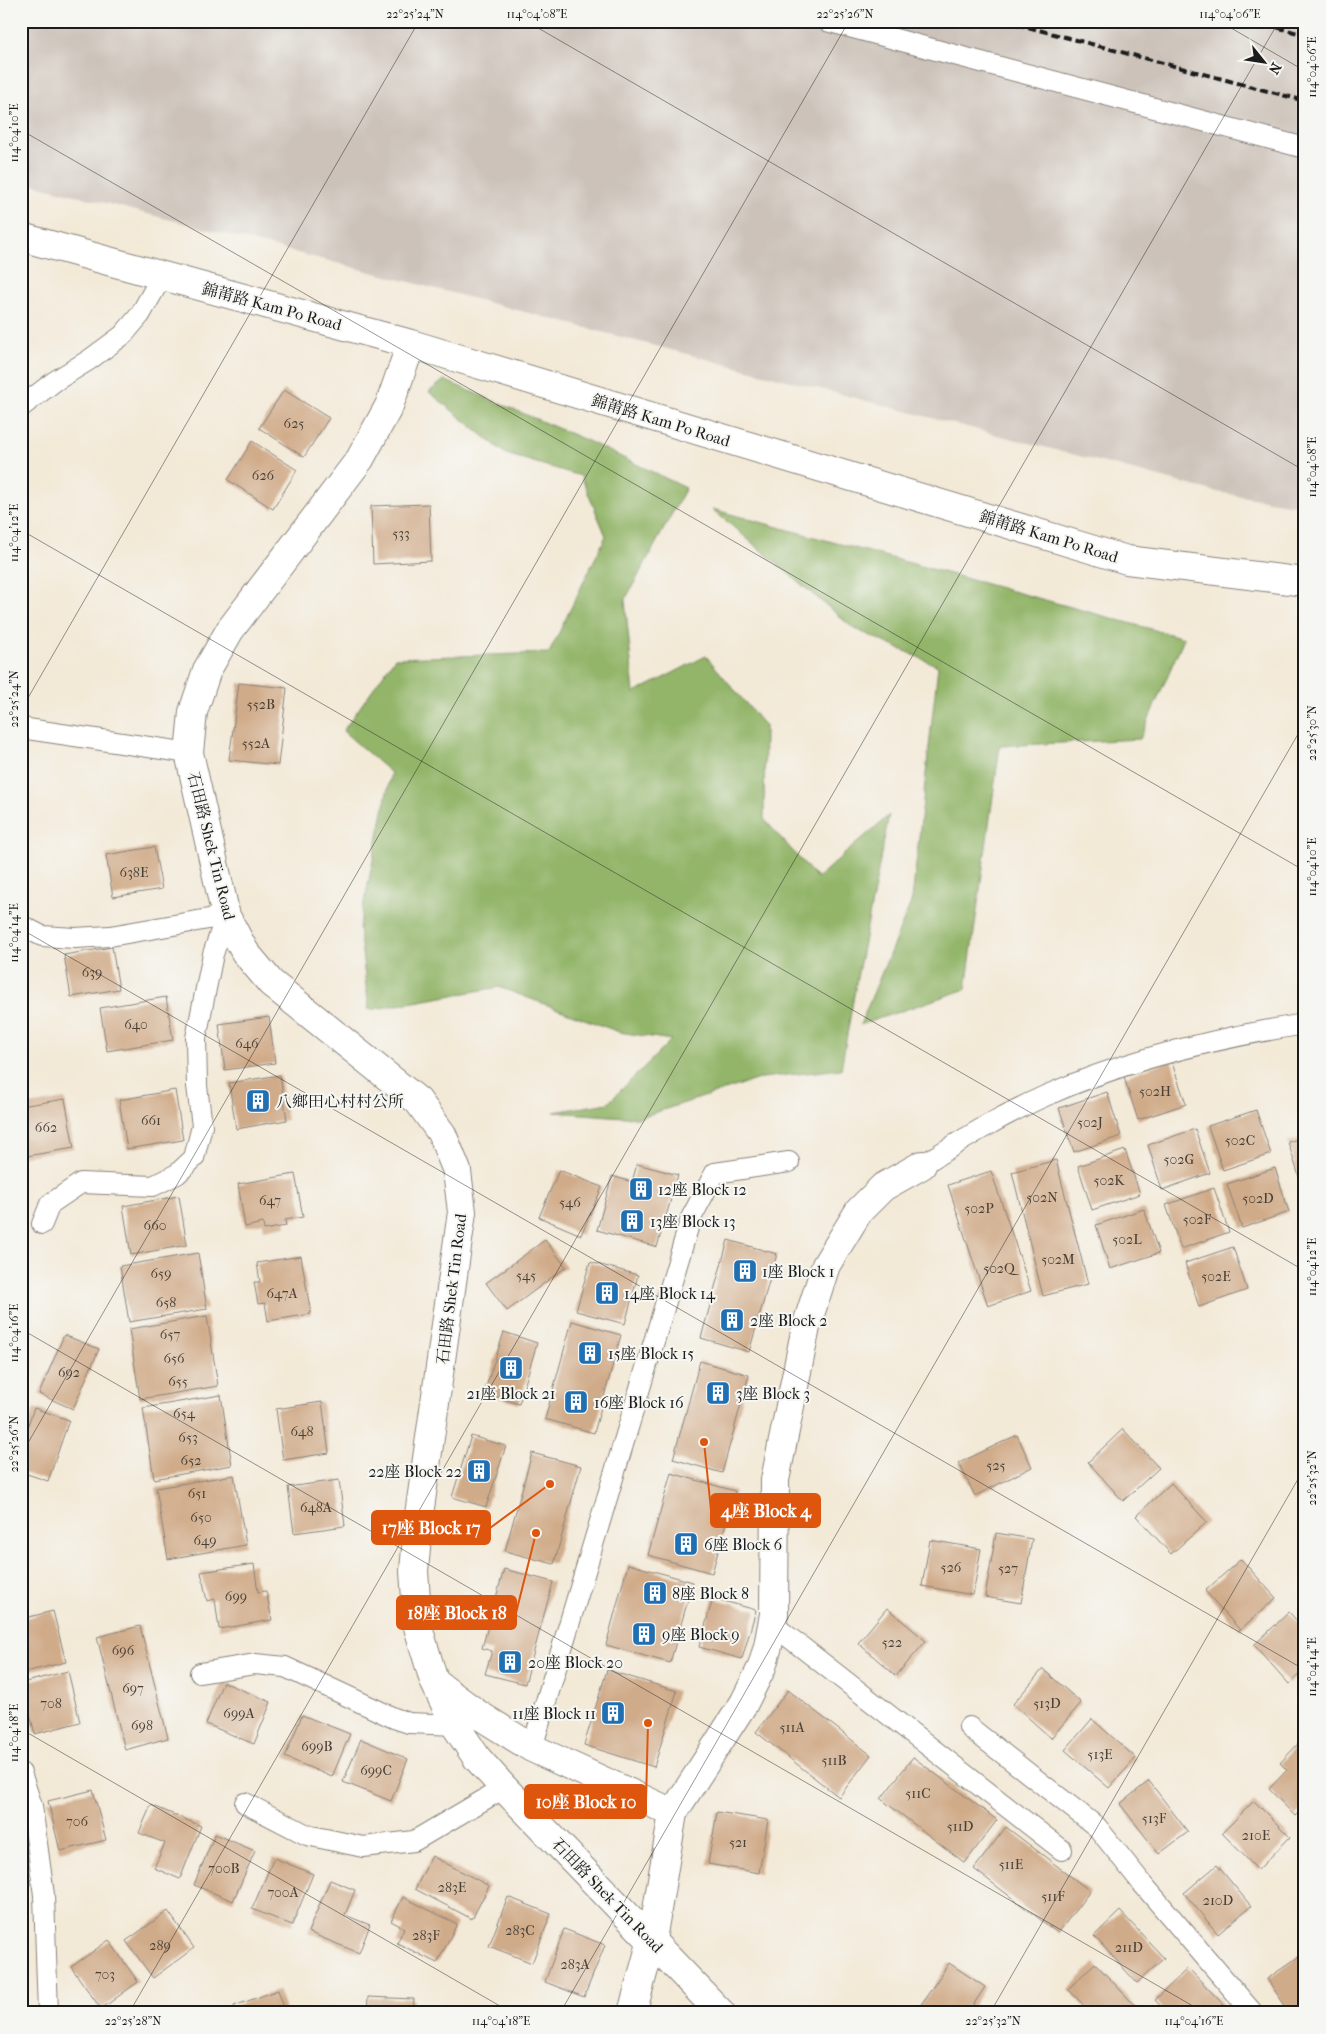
<svg xmlns="http://www.w3.org/2000/svg" width="1326" height="2034" font-family="'IM FELL French Canon','Noto Serif TC',serif">
  <style>
    .industrial { fill: #ccc2b9 }
    .forest { fill: #93b569; stroke: #586842 }
    .building { fill: #d0ab89 }
    .lines { fill: none; stroke-linecap: round; stroke-linejoin: round }
    .service-casing { stroke: #88827a; stroke-width: 22 }
    .minor-casing { stroke: #88827a; stroke-width: 30 }
    .service { stroke: #fff; stroke-width: 20 }
    .minor { stroke: #fff; stroke-width: 28 }
    .rail { stroke: #1c1c1c; stroke-width: 4; stroke-dasharray: 8 4; stroke-linecap: butt }
    .ticks { fill: none; stroke: #1c1c1c; stroke-width: 1; stroke-opacity: 0.45 }
    .labels { text-anchor: middle; stroke-width: 4; stroke-linejoin: round; paint-order: stroke }
    .number-label { font-size: 14px; fill: #494037 }
    .street-label { font-size: 16px; fill: #1c1c1c; stroke: #f6f6f2 }
    .poi-label { font-size: 16px; fill: #1c1c1c; stroke: #f6f6f2; text-anchor: start }
    .leader { fill: none; stroke: #de560d; stroke-width: 2 }
    .callout-dot { fill: #de560d; stroke: #f6f6f2; stroke-width: 2 }
    .callout { fill: #de560d; stroke: #de560d; stroke-width: 2 }
    .callout-label { font-size: 18px; text-anchor: middle; font-weight: bold; fill: #fff }
    .neatline { fill: none; stroke: #1c1c1c; stroke-width: 2 }
    .ticks-label { font-size: 12px; text-anchor: middle; fill: #1c1c1c }
  </style>
  <rect width="100%" height="100%" fill="#f6f6f2"/>
  <filter id="ink" filterUnits="userSpaceOnUse"><feTurbulence type="fractalNoise" baseFrequency=".02" numOctaves="2"/><feDisplacementMap in="SourceGraphic" scale="10" xChannelSelector="R" yChannelSelector="G"/><feConvolveMatrix kernelMatrix="1 2 1 2 8 2 1 2 1" color-interpolation-filters="sRGB"/></filter>
  <filter id="wash" filterUnits="userSpaceOnUse"><feTurbulence type="fractalNoise" baseFrequency=".0096" numOctaves="4" result="noise"/><feDisplacementMap in="SourceGraphic" scale="20" xChannelSelector="R" yChannelSelector="G"/><feGaussianBlur stdDeviation="1.12" result="paint"/><feColorMatrix in="noise" values="0 0 0 0 0 0 0 0 0 0 0 0 0 0 0 0 0 1.4 0 .05"/><feComposite in="paint" operator="in"/></filter>
  <g filter="url(#wash)">
    <rect width="100%" height="100%" fill="#f3e9d7"/>
    <path class="industrial" d="M21,21H1305V507L1217,492L21,181Z"/>
    <path class="forest" d="M444,380L588,441L686,488L625,600L634,693L706,656L765,726L764,819L817,878L889,815L857,978L841,1069L762,1078L638,1118L554,1112L608,1103L671,1040L619,1032L499,987L369,1010L359,928L391,773L343,731L395,658L549,653L606,536L581,476L506,454L429,392Z
      M712,509L1184,638L1140,739L1000,746L966,989L860,1025L912,900L938,666L853,628Z"/>
    <g id="blocks">
      <path class="building" d="M284,390L329,418L304,457L259,428Z
        M252,441L297,470L273,509L228,480Z
        M429,504L431,561L373,564L371,506Z
        M239,683L287,688L278,765L229,760Z
        M154,847L162,889L113,897L106,855Z
        M112,947L119,989L71,997L64,955Z
        M166,997L173,1040L107,1051L100,1008Z
        M269,1017L275,1063L225,1070L219,1024Z
        M1171,1060L1186,1104L1138,1120L1124,1077Z
        M280,1075L287,1120L236,1129L229,1083Z
        M175,1090L183,1140L127,1149L119,1100Z
        M1107,1092L1121,1136L1074,1152L1059,1108Z
        M65,1099L74,1148L21,1157V1106Z
        M1256,1110L1271,1154L1223,1170L1208,1126Z
        M1195,1129L1210,1173L1162,1190L1148,1145Z
        M1305,1137V1192H1304L1288,1142Z
        M1125,1150L1140,1194L1092,1210L1078,1166Z
        M1056,1160L1088,1284L1043,1296L1012,1172Z
        M637,1164L678,1175L657,1247L597,1230L612,1176L632,1182Z
        M1275,1168L1289,1212L1242,1228L1227,1184Z
        M559,1170L602,1187L581,1235L539,1217Z
        M991,1171L1031,1291L988,1306L948,1185Z
        M295,1174L303,1217L285,1220L286,1226L264,1230L263,1223L245,1227L238,1184Z
        M1214,1188L1229,1232L1181,1249L1166,1205Z
        M179,1196L187,1245L131,1255L123,1206Z
        M1144,1209L1159,1253L1110,1269L1096,1225Z
        M545,1240L566,1267L507,1311L486,1283Z
        M728,1240L777,1254L749,1352L701,1338Z
        M1233,1247L1247,1290L1199,1307L1185,1263Z
        M198,1253L207,1309L129,1322L120,1266Z
        M301,1256L311,1314L268,1321L265,1303L258,1304L254,1282H260L257,1263Z
        M590,1262L638,1275L625,1324L576,1311Z
        M207,1316L218,1386L140,1399L129,1329Z
        M572,1321L621,1335L594,1433L545,1419Z
        M504,1332L537,1343L519,1404L484,1393Z
        M64,1335L99,1349L73,1409L39,1394Z
        M700,1361L749,1375L722,1473L673,1459Z
        M221,1395L232,1465L154,1479L143,1408Z
        M322,1402L329,1453L283,1460L276,1409Z
        M34,1408L69,1420L48,1481L21,1472V1444Z
        M1123,1429L1159,1468L1123,1501L1088,1462Z
        M1017,1435L1032,1467L975,1496L959,1463Z
        M471,1436L506,1446L486,1507L452,1497Z
        M532,1453L581,1466L554,1564L505,1551Z
        M671,1473L735,1491L712,1573L648,1555Z
        M234,1475L246,1545L168,1559L156,1488Z
        M339,1480L345,1526L294,1533L288,1487Z
        M1171,1483L1207,1522L1171,1554L1136,1516Z
        M996,1533L1032,1539L1021,1603L985,1597Z
        M930,1540L981,1549L973,1595L922,1586Z
        M1241,1559L1276,1598L1240,1630L1205,1591Z
        M254,1564L258,1592L266,1591L272,1620L219,1629L215,1599L207,1601L201,1572Z
        M628,1564L693,1582L670,1663L606,1645Z
        M504,1569L553,1582L525,1684L485,1674L492,1651L482,1648Z
        M713,1598L756,1610L742,1659L699,1647Z
        M887,1608L926,1641L896,1676L858,1643Z
        M53,1611L66,1662L21,1673V1619Z
        M1289,1612L1305,1630V1669L1289,1684L1254,1645Z
        M140,1626L168,1738L125,1750L97,1637Z
        M1043,1669L1081,1703L1051,1738L1013,1704Z
        M607,1670L677,1691L654,1767L584,1745Z
        M68,1671L80,1722L35,1734L22,1683Z
        M223,1682L271,1702L254,1744L206,1724Z
        M788,1690L871,1755L839,1797L756,1732Z
        M302,1715L350,1734L332,1777L285,1757Z
        M1092,1719L1136,1758L1109,1788L1065,1750Z
        M361,1739L408,1759L391,1801L343,1782Z
        M1299,1743L1305,1749V1806L1295,1816L1269,1789L1287,1770L1280,1763Z
        M913,1757L997,1820L965,1863L881,1799Z
        M1149,1781L1188,1832L1159,1854L1120,1804Z
        M93,1790L106,1840L60,1851L48,1801Z
        M1254,1801L1290,1837L1258,1870L1222,1833Z
        M151,1805L201,1826L180,1879L154,1868L165,1843L139,1833Z
        M717,1812L768,1820L759,1873L708,1864Z
        M1006,1827L1090,1891L1058,1933L974,1869Z
        M215,1834L255,1851L233,1901L194,1885Z
        M432,1856L489,1886L472,1919L415,1889Z
        M274,1858L313,1874L292,1925L252,1909Z
        M1217,1865L1251,1906L1218,1934L1184,1893Z
        M330,1880L355,1890L345,1915L370,1925L359,1953L308,1932Z
        M403,1897L457,1924L437,1963L397,1943L404,1928L391,1921Z
        M508,1897L551,1914L532,1963L489,1946Z
        M168,1911L194,1948L153,1978L126,1941Z
        M1120,1911L1164,1958L1137,1983L1094,1936Z
        M564,1929L605,1945L584,1997L545,1982Z
        M109,1940L138,1982L101,2009L71,1967Z
        M1305,1952V2007L1296,2013H1290L1267,1979Z
        M949,1963L985,1987L968,2013H924L918,2009Z
        M1095,1963L1139,2010L1137,2013H1091L1068,1989Z
        M1188,1968L1224,2005L1216,2013H1167L1155,2000Z
        M278,1990L286,2013H236L234,2006Z
        M368,1997L414,1999L413,2013H367Z
        M483,2006L500,2013H480Z"/>
    </g>
  </g>
  <g filter="url(#ink)">
    <use href="#blocks" fill-opacity="0" stroke="#88827a" stroke-width="1"/>
    <g class="lines">
      <defs>
        <path id="service" d="M827,21L1305,148
          M21,407L55,381L89,360L123,335L140,315L162,276
          M21,728L189,753
          M21,925L42,936L75,938L110,936L226,916L213,954L196,1038L197,1086L202,1126L194,1158L177,1174L153,1186L81,1183L50,1204L42,1224
          M922,1165C962,1140 1002,1115 1045,1096C1128,1059 1215,1038 1305,1024
          M772,1624L1062,1850
          M200,1673L255,1664L285,1667L394,1718L409,1723L455,1725
          M969,1727L1097,1827L1141,1882L1253,2013
          M532,1748L691,1218L715,1173L789,1162
          M21,1773L32,1806L44,1895L48,2013
          M245,1803L307,1835L363,1847L414,1841L504,1788"/>
        <path id="minor" d="M21,237L411,344L1127,560L1305,582
          M411,344L389,406L360,459L230,630L207,670L193,712L189,753L226,916L245,952L271,983L418,1101L442,1134L457,1171L462,1212L419,1515L414,1571L418,1627L434,1681L455,1725L477,1758L504,1788L721,2013
          M437,1684L479,1715L532,1748L673,1813L652,1940L632,2013
          M673,1813L744,1703L762,1667L768,1646L774,1614L775,1480L806,1327L826,1265L859,1211L883,1187L922,1165"/>
      </defs>
      <use href="#service" class="service-casing"/>
      <use href="#minor" class="minor-casing"/>
      <use href="#service" class="service"/>
      <use href="#minor" class="minor"/>
      <path class="rail" d="M1005,21L1305,101
        M1254,21L1305,35"/>
    </g>
  </g>
  <path class="ticks" d="M526,21L1305,471M1219,21L1305,71M21,130L1305,871M21,530L1305,1271M21,710L419,21M21,929L1305,1670M21,1329L1205,2013M21,1455L849,21M21,1729L512,2013M129,2013L1279,21M560,2013L1305,722M990,2013L1305,1467"/>
  <defs>
    <symbol id="building-square" viewBox="-11 -11 22 22"><rect x="-9" y="-9" width="18" height="18" rx="4" fill="#1f6fb2" stroke="#f6f6f2"/><path d="M-4-6H4V6H1V3H-1V6H-4ZM-2.5-4.3h1.7v1.8h-1.7ZM.8-4.3h1.7v1.8H.8ZM-2.5-1h1.7V.8h-1.7ZM.8-1h1.7V.8H.8Z" fill="#fff"/></symbol>
  </defs>
  <g fill-rule="evenodd">
    <use href="#building-square" x="244" y="1087" width="28" height="28"/>
    <use href="#building-square" x="627" y="1175" width="28" height="28"/>
    <use href="#building-square" x="618" y="1207" width="28" height="28"/>
    <use href="#building-square" x="731" y="1257" width="28" height="28"/>
    <use href="#building-square" x="593" y="1279" width="28" height="28"/>
    <use href="#building-square" x="718" y="1306" width="28" height="28"/>
    <use href="#building-square" x="576" y="1339" width="28" height="28"/>
    <use href="#building-square" x="497" y="1354" width="28" height="28"/>
    <use href="#building-square" x="704" y="1379" width="28" height="28"/>
    <use href="#building-square" x="562" y="1388" width="28" height="28"/>
    <use href="#building-square" x="465" y="1457" width="28" height="28"/>
    <use href="#building-square" x="672" y="1530" width="28" height="28"/>
    <use href="#building-square" x="641" y="1579" width="28" height="28"/>
    <use href="#building-square" x="630" y="1620" width="28" height="28"/>
    <use href="#building-square" x="496" y="1648" width="28" height="28"/>
    <use href="#building-square" x="599" y="1699" width="28" height="28"/>
  </g>
  <g class="labels">
    <g class="number-label">
      <text x="294" y="428">625</text>
      <text x="263" y="480">626</text>
      <text x="401" y="538">533</text>
      <text x="261" y="709">552B</text>
      <text x="256" y="748">552A</text>
      <text x="134" y="877">638E</text>
      <text x="92" y="977">639</text>
      <text x="136" y="1029">640</text>
      <text x="247" y="1048">646</text>
      <text x="1155" y="1096">502H</text>
      <text x="151" y="1125">661</text>
      <text x="1090" y="1127">502J</text>
      <text x="46" y="1132">662</text>
      <text x="1240" y="1145">502C</text>
      <text x="1179" y="1164">502G</text>
      <text x="1109" y="1185">502K</text>
      <text x="1042" y="1202">502N</text>
      <text x="1258" y="1203">502D</text>
      <text x="270" y="1205">647</text>
      <text x="570" y="1207">546</text>
      <text x="979" y="1213">502P</text>
      <text x="1197" y="1224">502F</text>
      <text x="155" y="1230">660</text>
      <text x="1127" y="1244">502L</text>
      <text x="1058" y="1264">502M</text>
      <text x="999" y="1273">502Q</text>
      <text x="161" y="1278">659</text>
      <text x="526" y="1280">545</text>
      <text x="1216" y="1281">502E</text>
      <text x="282" y="1298">647A</text>
      <text x="166" y="1307">658</text>
      <text x="170" y="1339">657</text>
      <text x="174" y="1363">656</text>
      <text x="69" y="1377">692</text>
      <text x="178" y="1386">655</text>
      <text x="184" y="1418">654</text>
      <text x="302" y="1436">648</text>
      <text x="188" y="1442">653</text>
      <text x="191" y="1465">652</text>
      <text x="996" y="1470">525</text>
      <text x="197" y="1498">651</text>
      <text x="316" y="1512">648A</text>
      <text x="201" y="1522">650</text>
      <text x="205" y="1545">649</text>
      <text x="951" y="1572">526</text>
      <text x="1008" y="1573">527</text>
      <text x="236" y="1601">699</text>
      <text x="892" y="1647">522</text>
      <text x="123" y="1655">696</text>
      <text x="133" y="1693">697</text>
      <text x="51" y="1708">708</text>
      <text x="1047" y="1708">513D</text>
      <text x="239" y="1718">699A</text>
      <text x="142" y="1730">698</text>
      <text x="792" y="1732">511A</text>
      <text x="317" y="1751">699B</text>
      <text x="1100" y="1759">513E</text>
      <text x="834" y="1765">511B</text>
      <text x="376" y="1775">699C</text>
      <text x="918" y="1798">511C</text>
      <text x="1154" y="1823">513F</text>
      <text x="77" y="1826">706</text>
      <text x="960" y="1831">511D</text>
      <text x="1256" y="1840">210E</text>
      <text x="738" y="1847">521</text>
      <text x="1011" y="1869">511E</text>
      <text x="224" y="1873">700B</text>
      <text x="452" y="1892">283E</text>
      <text x="283" y="1897">700A</text>
      <text x="1053" y="1901">511F</text>
      <text x="1218" y="1905">210D</text>
      <text x="520" y="1935">283C</text>
      <text x="426" y="1940">283F</text>
      <text x="160" y="1950">289</text>
      <text x="1129" y="1952">211D</text>
      <text x="575" y="1969">283A</text>
      <text x="105" y="1979">703</text>
    </g>
    <g class="street-label">
      <text transform="translate(272 306) rotate(15)" y="6">錦莆路 Kam Po Road</text>
      <text transform="translate(661 420) rotate(17)" y="6">錦莆路 Kam Po Road</text>
      <text transform="translate(1049 536) rotate(17)" y="6">錦莆路 Kam Po Road</text>
      <text transform="translate(212 846) rotate(76)" y="6">石田路 Shek Tin Road</text>
      <text transform="translate(451 1289) rotate(-83)" y="6">石田路 Shek Tin Road</text>
      <text transform="translate(608 1895) rotate(46)" y="6">石田路 Shek Tin Road</text>
    </g>
    <g class="poi-label">
      <text x="276" y="1107">八鄉田心村村公所</text>
      <text x="658" y="1195">12座 Block 12</text>
      <text x="650" y="1227">13座 Block 13</text>
      <text x="762" y="1277">1座 Block 1</text>
      <text x="624" y="1299">14座 Block 14</text>
      <text x="750" y="1326">2座 Block 2</text>
      <text x="608" y="1359">15座 Block 15</text>
      <text x="511" y="1399" text-anchor="middle">21座 Block 21</text>
      <text x="736" y="1399">3座 Block 3</text>
      <text x="594" y="1408">16座 Block 16</text>
      <text x="462" y="1477" text-anchor="end">22座 Block 22</text>
      <text x="704" y="1550">6座 Block 6</text>
      <text x="672" y="1599">8座 Block 8</text>
      <text x="662" y="1640">9座 Block 9</text>
      <text x="528" y="1668">20座 Block 20</text>
      <text x="596" y="1719" text-anchor="end">11座 Block 11</text>
    </g>
  </g>
  <path class="leader" d="M704 1442L711 1510M550 1484L490 1528M536 1533L516 1613M648 1723L646 1801"/>
  <g class="callout-dot">
    <circle cx="704" cy="1442" r="5"/>
    <circle cx="550" cy="1484" r="5"/>
    <circle cx="536" cy="1533" r="5"/>
    <circle cx="648" cy="1723" r="5"/>
  </g>
  <g class="callout">
    <rect x="711" y="1494" width="109" height="33" rx="5"/>
    <rect x="372" y="1511" width="118" height="33" rx="5"/>
    <rect x="397" y="1596" width="119" height="33" rx="5"/>
    <rect x="525" y="1785" width="121" height="33" rx="5"/>
  </g>
  <g class="callout-label">
    <text x="766" y="1517">4座 Block 4</text>
    <text x="431" y="1534">17座 Block 17</text>
    <text x="457" y="1619">18座 Block 18</text>
    <text x="586" y="1808">10座 Block 10</text>
  </g>
  <rect width="1326" height="2034" fill="none" stroke="#f6f6f2" stroke-width="55"/>
  <g transform="translate(1264 62) rotate(120)" stroke="#f6f6f2" stroke-width="4" paint-order="stroke">
  <path d="M0-4L9 19L0 12L-9 19Z" fill="#1c1c1c"/>
  <text y="-8" font-size="14" font-weight="bold" text-anchor="middle" fill="#1c1c1c">N</text>
  </g>
  <rect x="28" y="28" width="1270" height="1978" class="neatline"/>
  <g class="ticks-label">
    <text x="415" y="18">22°25'24"N</text>
    <text x="537" y="18">114°04'08"E</text>
    <text x="845" y="18">22°25'26"N</text>
    <text x="1230" y="18">114°04'06"E</text>
    <text transform="translate(1312 67) rotate(-90)" y="4">114°04'06"E</text>
    <text transform="translate(14 133) rotate(-90)" y="4">114°04'10"E</text>
    <text transform="translate(1312 467) rotate(-90)" y="4">114°04'08"E</text>
    <text transform="translate(14 533) rotate(-90)" y="4">114°04'12"E</text>
    <text transform="translate(14 699) rotate(-90)" y="4">22°25'24"N</text>
    <text transform="translate(1312 733) rotate(-90)" y="4">22°25'30"N</text>
    <text transform="translate(1312 867) rotate(-90)" y="4">114°04'10"E</text>
    <text transform="translate(14 933) rotate(-90)" y="4">114°04'14"E</text>
    <text transform="translate(1312 1267) rotate(-90)" y="4">114°04'12"E</text>
    <text transform="translate(14 1333) rotate(-90)" y="4">114°04'16"E</text>
    <text transform="translate(14 1444) rotate(-90)" y="4">22°25'26"N</text>
    <text transform="translate(1312 1478) rotate(-90)" y="4">22°25'32"N</text>
    <text transform="translate(1312 1667) rotate(-90)" y="4">114°04'14"E</text>
    <text transform="translate(14 1733) rotate(-90)" y="4">114°04'18"E</text>
    <text x="133" y="2025">22°25'28"N</text>
    <text x="501" y="2025">114°04'18"E</text>
    <text x="993" y="2025">22°25'32"N</text>
    <text x="1194" y="2025">114°04'16"E</text>
  </g>
</svg>
